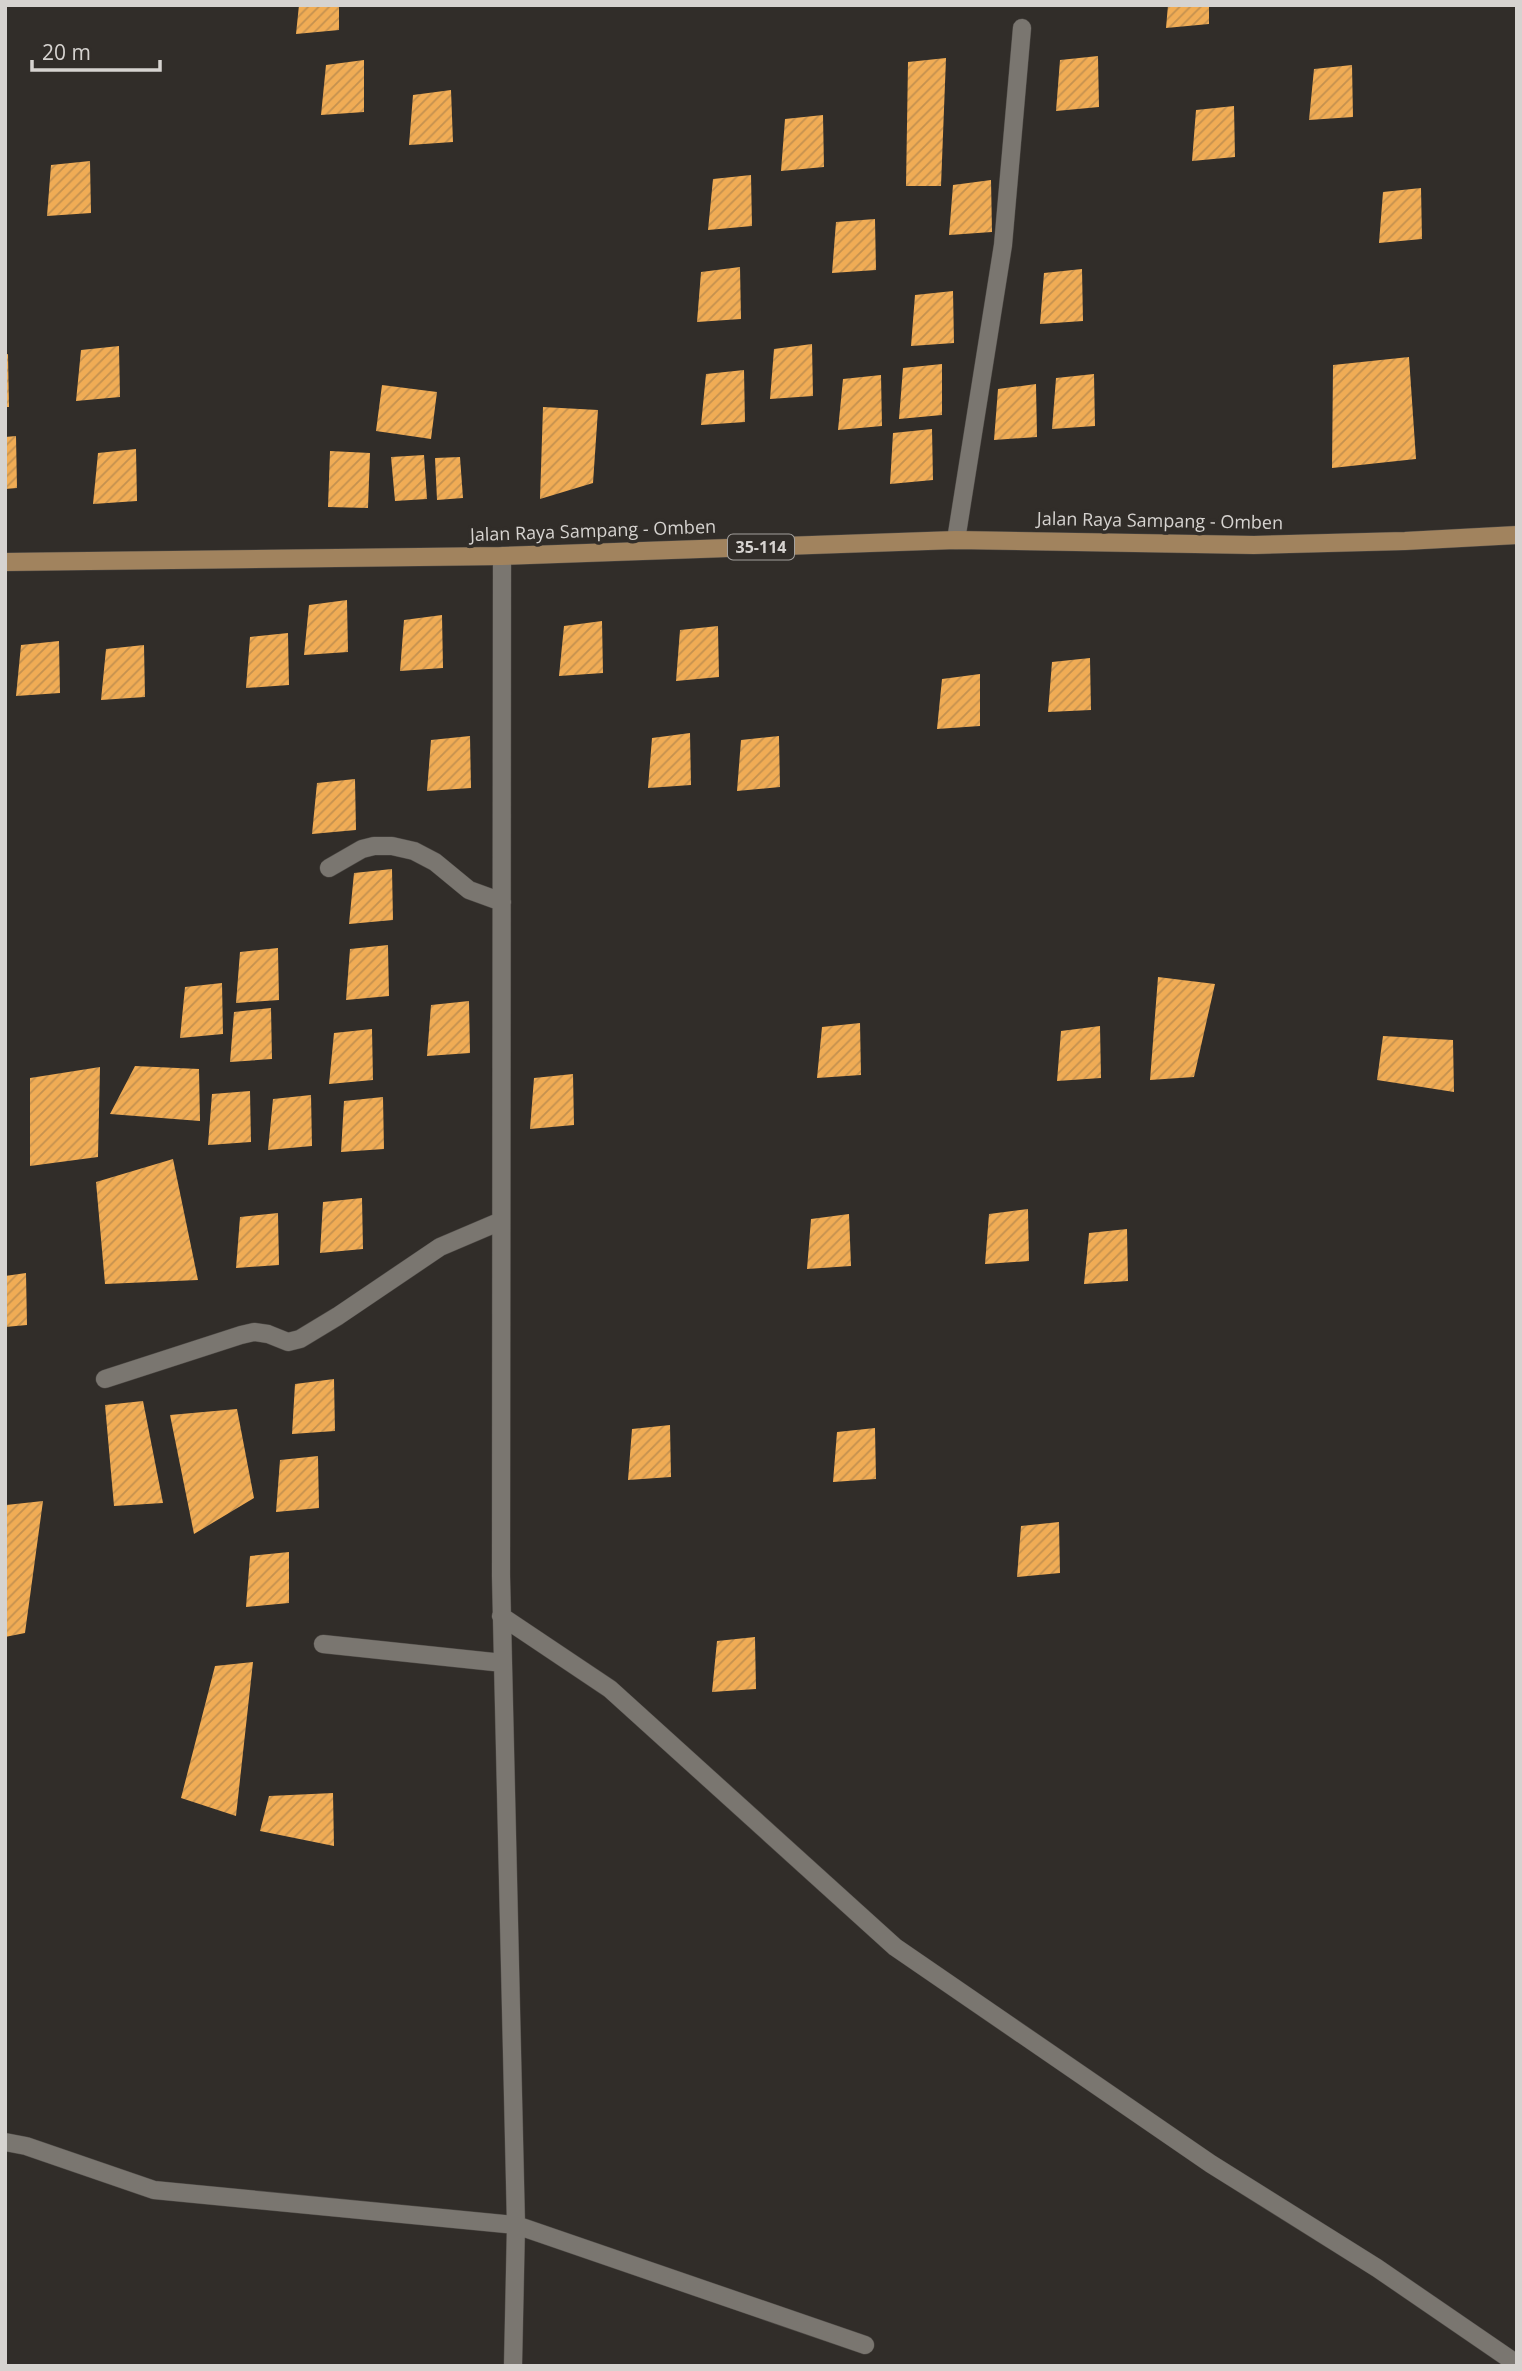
<svg xmlns="http://www.w3.org/2000/svg" width="1522" height="2371" font-family="'Open Sans',sans-serif">
  <style>
    .building { fill: url(#building-hatch) }
    .lines { fill: none; stroke-linecap: round; stroke-linejoin: round }
    .minor-casing { stroke: #4e4a46; stroke-width: 19 }
    .major-casing { stroke: #4e4a46; stroke-width: 19 }
    .minor { stroke: #7a7670; stroke-width: 18 }
    .major { stroke: #a1835e; stroke-width: 18 }
    .labels { text-anchor: middle; stroke-width: 7; stroke-linejoin: round; paint-order: stroke }
    .shield { fill: #312d29; stroke: #a4a19e; stroke-width: 2 }
    .shield-label { font-size: 16px; font-weight: bold; fill: #d6d3d0 }
    .street-label { font-size: 18px; fill: #d6d3d0; stroke: #312d29 }
  </style>
  <defs>
    <pattern id="building-hatch" width="6" height="6" patternUnits="userSpaceOnUse" patternTransform="scale(1.75)"><rect width="6" height="6" fill="#f0ac55"/><path d="M-1 1l2-2M0 6l6-6M5 7l2-2" fill="none" stroke="#c4914f"/></pattern>
  </defs>
  <rect width="100%" height="100%" fill="#312d29"/>
  <path class="building" d="M299,5H339V30L296,34Z
    M1168,5H1209V24L1166,28Z
    M1098,56L1099,107L1056,111L1060,60Z
    M946,58L941,186H906L908,62Z
    M364,60V112L321,115L326,65Z
    M1352,65L1353,117L1309,120L1314,69Z
    M451,90L453,142L409,145L413,95Z
    M1234,106L1235,157L1192,161L1196,110Z
    M823,115L824,167L781,171L785,119Z
    M90,161L91,213L47,216L51,165Z
    M751,175L752,226L708,230L713,179Z
    M991,180L992,232L949,235L953,185Z
    M1421,188L1422,239L1379,243L1383,192Z
    M875,219L876,270L832,273L836,222Z
    M740,267L741,319L697,322L701,272Z
    M1082,269L1083,321L1040,324L1044,273Z
    M953,291L954,343L911,346L915,295Z
    M812,344L813,396L770,399L774,349Z
    M119,346L120,397L76,401L81,350Z
    M8,354L9,407H5V355Z
    M1409,357L1416,459L1332,468L1333,365Z
    M942,364V415L899,419L903,368Z
    M744,370L745,422L701,425L706,374Z
    M1094,374L1095,426L1052,429L1056,378Z
    M881,375L882,426L838,430L843,379Z
    M1036,384L1037,437L994,440L998,389Z
    M382,385L437,392L431,439L376,431Z
    M543,407L598,410L593,483L540,499Z
    M932,429L933,480L890,484L893,433Z
    M16,436L17,488L5,489V437Z
    M136,449L137,501L93,504L98,453Z
    M330,451L370,453L368,508L328,507Z
    M424,455L427,499L395,501L391,457Z
    M460,457L463,498L437,500L435,458Z
    M347,600L348,652L304,655L309,605Z
    M442,615L443,668L400,671L404,620Z
    M602,621L603,673L559,676L564,626Z
    M718,626L719,677L676,681L680,630Z
    M288,633L289,685L246,688L250,637Z
    M59,641L60,693L16,696L21,645Z
    M144,645L145,697L101,700L106,649Z
    M1090,658L1091,710L1048,712L1052,662Z
    M980,674V726L937,729L942,679Z
    M690,733L691,785L648,788L652,738Z
    M470,736L471,788L427,791L431,740Z
    M779,736L780,787L737,791L741,740Z
    M355,779L356,830L312,834L317,783Z
    M392,869L393,920L349,924L354,873Z
    M388,945L389,996L346,1000L350,949Z
    M278,948L279,1000L236,1003L240,952Z
    M1158,977L1215,984L1194,1077L1150,1080Z
    M222,983L223,1034L180,1038L185,987Z
    M469,1001L470,1053L427,1056L431,1005Z
    M271,1008L272,1059L230,1062L234,1012Z
    M860,1023L861,1075L817,1078L822,1027Z
    M1100,1026L1101,1078L1057,1081L1061,1031Z
    M372,1029L373,1080L329,1084L334,1033Z
    M1383,1036L1453,1040L1454,1092L1377,1080Z
    M135,1066L199,1069L200,1121L110,1114Z
    M100,1067L98,1157L30,1166V1078Z
    M573,1074L574,1125L530,1129L534,1078Z
    M250,1091L251,1142L208,1145L212,1094Z
    M311,1095L312,1146L268,1150L273,1099Z
    M383,1097L384,1149L341,1152L344,1101Z
    M173,1159L198,1280L105,1284L96,1182Z
    M362,1198L363,1249L320,1253L323,1202Z
    M1028,1209L1029,1261L985,1264L989,1214Z
    M278,1213L279,1265L236,1268L240,1217Z
    M849,1214L851,1266L807,1269L811,1219Z
    M1127,1229L1128,1281L1084,1284L1089,1233Z
    M26,1273L27,1325L5,1327V1276Z
    M334,1379L335,1431L292,1434L295,1384Z
    M143,1401L163,1503L114,1506L105,1405Z
    M237,1409L254,1498L194,1534L170,1415Z
    M670,1425L671,1477L628,1480L632,1429Z
    M875,1428L876,1479L833,1482L837,1432Z
    M318,1456L319,1508L276,1512L280,1460Z
    M43,1501L25,1633L5,1637L6,1505Z
    M1059,1522L1060,1573L1017,1577L1021,1526Z
    M289,1552V1603L246,1607L250,1556Z
    M755,1637L756,1689L712,1692L717,1641Z
    M253,1662L236,1816L181,1798L215,1666Z
    M333,1793L334,1846L260,1831L269,1796Z"/>
  <g class="lines">
    <defs>
      <path id="minor" d="M956,540L1003,245L1022,28
        M502,556L501,1576L516,2225L513,2366
        M329,868L362,849L374,846H392L414,851L435,862L469,890L502,902
        M105,1379L241,1335L254,1332L268,1334L288,1342L300,1339L338,1316L440,1247L501,1221
        M501,1616L610,1689L895,1947L1211,2164L1377,2268L1517,2364
        M323,1644L503,1663
        M5,2142L26,2146L154,2190L516,2225L865,2345"/>
      <path id="major" d="M5,562L502,556L956,540L1254,545L1405,541L1517,535"/>
    </defs>
    <use href="#minor" class="minor-casing"/>
    <use href="#major" class="major-casing"/>
    <use href="#minor" class="minor"/>
    <use href="#major" class="major"/>
  </g>
  <g class="labels">
    <rect class="shield" x="728" y="534.5" width="66" height="25" rx="5"/>
    <g class="shield-label">
      <text x="761" y="553">35-114</text>
    </g>
    <g class="street-label">
      <text transform="translate(1160 521) rotate(1)" y="6">Jalan Raya Sampang - Omben</text>
      <text transform="translate(593 531) rotate(-2)" y="6">Jalan Raya Sampang - Omben</text>
    </g>
  </g>
  <rect width="1522" height="2371" fill="none" stroke="#d6d3d0" stroke-width="14"/>
  <path d="M32 60v10h128v-10" fill="none" stroke="#d6d3d0" stroke-width="3.5"/>
  <text x="42" y="60" font-size="21" fill="#d6d3d0" stroke="#312d29" stroke-width="5" paint-order="stroke">20 m</text>
</svg>
